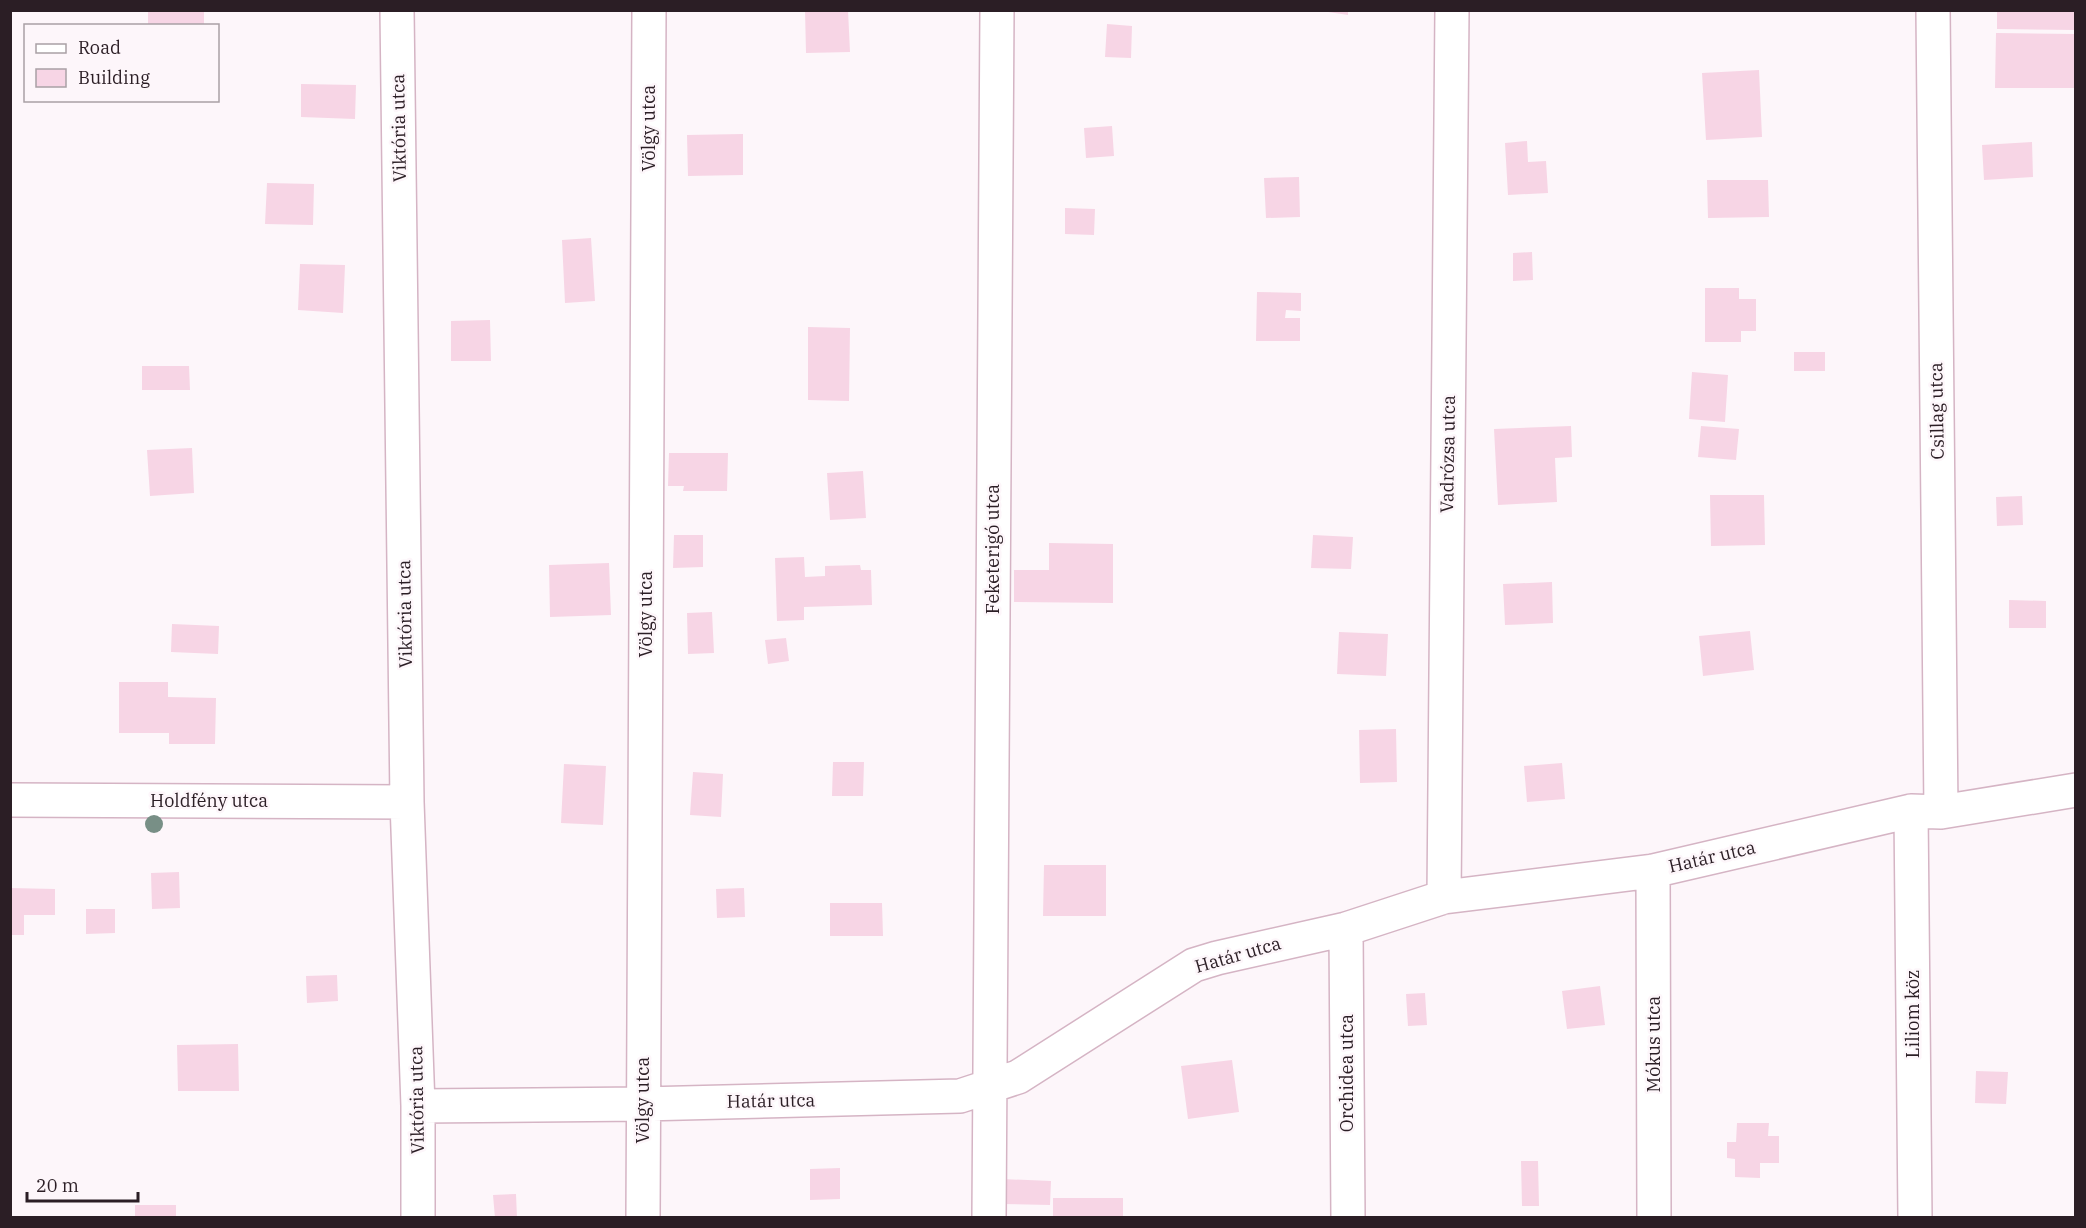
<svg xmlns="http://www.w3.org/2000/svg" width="2086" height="1228" font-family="'IBM Plex Serif',serif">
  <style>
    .building { fill: #f7d5e5 }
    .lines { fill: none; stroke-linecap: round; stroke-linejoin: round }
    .minor-casing { stroke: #d5b4c4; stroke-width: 36 }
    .minor { stroke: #fff; stroke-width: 33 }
    .tree { fill: #788f86 }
    .labels { text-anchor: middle; stroke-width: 5; stroke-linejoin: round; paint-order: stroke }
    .street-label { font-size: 18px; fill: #2b1e25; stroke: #fdf6fa }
  </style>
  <rect width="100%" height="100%" fill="#fdf6fa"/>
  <path class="building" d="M148,10H204V26H148Z
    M805,10H848L850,52L806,53Z
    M1315,10H1348V15Z
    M1997,10H2076V30L1997,29Z
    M1107,24L1132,26L1131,58L1105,57Z
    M1996,33L2075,34V88H1995Z
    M1759,70L1762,137L1706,140L1702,73Z
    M301,84L356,85L355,119L301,117Z
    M1112,126L1114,156L1086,158L1084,128Z
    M743,134V175L688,176L687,135Z
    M1527,141L1528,162L1546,161L1548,193L1508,195L1505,143Z
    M2032,142L2033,177L1984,180L1982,145Z
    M1299,177L1300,217L1266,218L1264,178Z
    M1707,180H1768L1769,217L1708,218Z
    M267,183L314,184L313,225L265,224Z
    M1065,208L1095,209L1094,235L1065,234Z
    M591,238L595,301L565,303L562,240Z
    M1532,252L1533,280L1513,281V253Z
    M300,264L345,265L343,313L298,310Z
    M1705,288H1739V299H1756V331H1741V342H1705Z
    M1257,292L1301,293V311L1286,310L1285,318H1300V341H1256Z
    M490,320L491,361H451V321Z
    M808,327L850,328L849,401L808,400Z
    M1794,352H1825V371H1794Z
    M142,366H189L190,390H142Z
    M1692,372L1728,375L1725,422L1689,419Z
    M1571,426L1572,457L1555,458L1557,502L1498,505L1494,429Z
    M1701,426L1739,429L1736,460L1698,457Z
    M192,448L194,493L150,496L147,450Z
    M669,453H728L727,491H683L684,486H668Z
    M863,471L866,518L830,520L827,473Z
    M1710,495H1764L1765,545L1711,546Z
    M2022,496L2023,525L1997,526L1996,497Z
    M674,535H703V567L673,568Z
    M1313,535L1353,537L1351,569L1311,568Z
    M1049,543L1113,544V603L1014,602V570H1049Z
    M804,557L805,577L825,576V566L860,565L861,570H871L872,605L804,607V620L777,621L775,558Z
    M609,563L611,615L550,617L549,565Z
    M1552,582L1553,623L1505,625L1503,584Z
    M2009,600L2046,601V628H2009Z
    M712,612L714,653L688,654L687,613Z
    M172,624L219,626L218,654L171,652Z
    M1750,631L1754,670L1703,676L1699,636Z
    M1339,632L1388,634L1386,676L1337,674Z
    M786,638L789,661L768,664L765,640Z
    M119,682H168V697L216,698L215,744H169V733H119Z
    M1396,729L1397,782L1360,783L1359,730Z
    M833,762H864L863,796H832Z
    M1562,763L1565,799L1527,802L1524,766Z
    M564,764L606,766L603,825L561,823Z
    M693,772L723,774L721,817L690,815Z
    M1044,865H1106V916H1043Z
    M179,872L180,908L152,909L151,873Z
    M10,888L55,889V915H24V935H10Z
    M744,888L745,917L717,918L716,889Z
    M830,903H882L883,936H830Z
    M86,909H115V933L86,934Z
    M337,975L338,1001L307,1003L306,976Z
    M1600,986L1605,1025L1567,1029L1562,991Z
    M1425,993L1427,1025L1408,1026L1406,994Z
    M238,1044L239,1091H178L177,1045Z
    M1232,1060L1239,1112L1188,1119L1181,1066Z
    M1976,1071L2008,1072L2006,1104L1975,1103Z
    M1737,1123H1769L1768,1136H1779V1163H1760V1178L1735,1177V1159L1727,1158V1142H1736Z
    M1521,1161H1538L1539,1206H1522Z
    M840,1168V1199L810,1200V1169Z
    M1001,1179L1051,1181L1050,1205L1000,1204Z
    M516,1194L517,1218H495L493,1195Z
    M1053,1198H1123V1218H1053Z
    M135,1205H176V1218H135Z"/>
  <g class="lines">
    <defs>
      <path id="minor" d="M397,10L407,802L418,1106V1218
        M1933,10L1941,812
        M10,800L407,802
        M1911,811L1915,1218
        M1653,871L1654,1218
        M1444,897L1452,10
        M1346,929L1348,1218
        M418,1106L643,1104L960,1096L1018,1077L1194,965L1217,958L1346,929L1444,897L1653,871L1911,811L1941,812L2076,790
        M643,1218L649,10
        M989,1218L997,10"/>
    </defs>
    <use href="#minor" class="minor-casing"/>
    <use href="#minor" class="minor"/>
  </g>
  <circle class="tree" cx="154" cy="824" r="9"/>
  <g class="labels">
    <g class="street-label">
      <text transform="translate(399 128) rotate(-91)" y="6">Viktória utca</text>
      <text transform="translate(649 128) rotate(-90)" y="6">Völgy utca</text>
      <text transform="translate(1937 411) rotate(-91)" y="6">Csillag utca</text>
      <text transform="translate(1448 454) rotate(-89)" y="6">Vadrózsa utca</text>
      <text transform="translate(993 549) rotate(-90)" y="6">Feketerigó utca</text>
      <text transform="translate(405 614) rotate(-91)" y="6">Viktória utca</text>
      <text transform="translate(646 614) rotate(-90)" y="6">Völgy utca</text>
      <text x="209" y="807">Holdfény utca</text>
      <text transform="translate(1712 857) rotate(-13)" y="6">Határ utca</text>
      <text transform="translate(1238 955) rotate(-16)" y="6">Határ utca</text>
      <text transform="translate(1913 1014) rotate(-90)" y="6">Liliom köz</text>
      <text transform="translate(1654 1044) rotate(-90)" y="6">Mókus utca</text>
      <text transform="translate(1347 1073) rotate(-90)" y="6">Orchidea utca</text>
      <text transform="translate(417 1100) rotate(-91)" y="6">Viktória utca</text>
      <text transform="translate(643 1100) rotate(-90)" y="6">Völgy utca</text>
      <text transform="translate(771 1101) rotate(-1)" y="6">Határ utca</text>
    </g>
  </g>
  <rect width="2086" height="1228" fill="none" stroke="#2b1e25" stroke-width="24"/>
  <rect x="24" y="24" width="195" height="78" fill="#fdf6fa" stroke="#a9a0a5" stroke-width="1.5"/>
  <rect x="36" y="44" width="30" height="9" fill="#ffffff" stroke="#a9a0a5" stroke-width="1.5"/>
  <text x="78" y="54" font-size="18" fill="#2b1e25">Road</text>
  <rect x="36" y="69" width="30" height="18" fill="#f7d5e5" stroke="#a9a0a5" stroke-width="1.5"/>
  <text x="78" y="84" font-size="18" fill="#2b1e25">Building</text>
  <path d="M27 1192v9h111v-9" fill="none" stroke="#2b1e25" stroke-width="3"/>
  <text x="36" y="1192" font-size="18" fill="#2b1e25" stroke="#fdf6fa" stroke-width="4.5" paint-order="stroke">20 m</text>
</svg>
